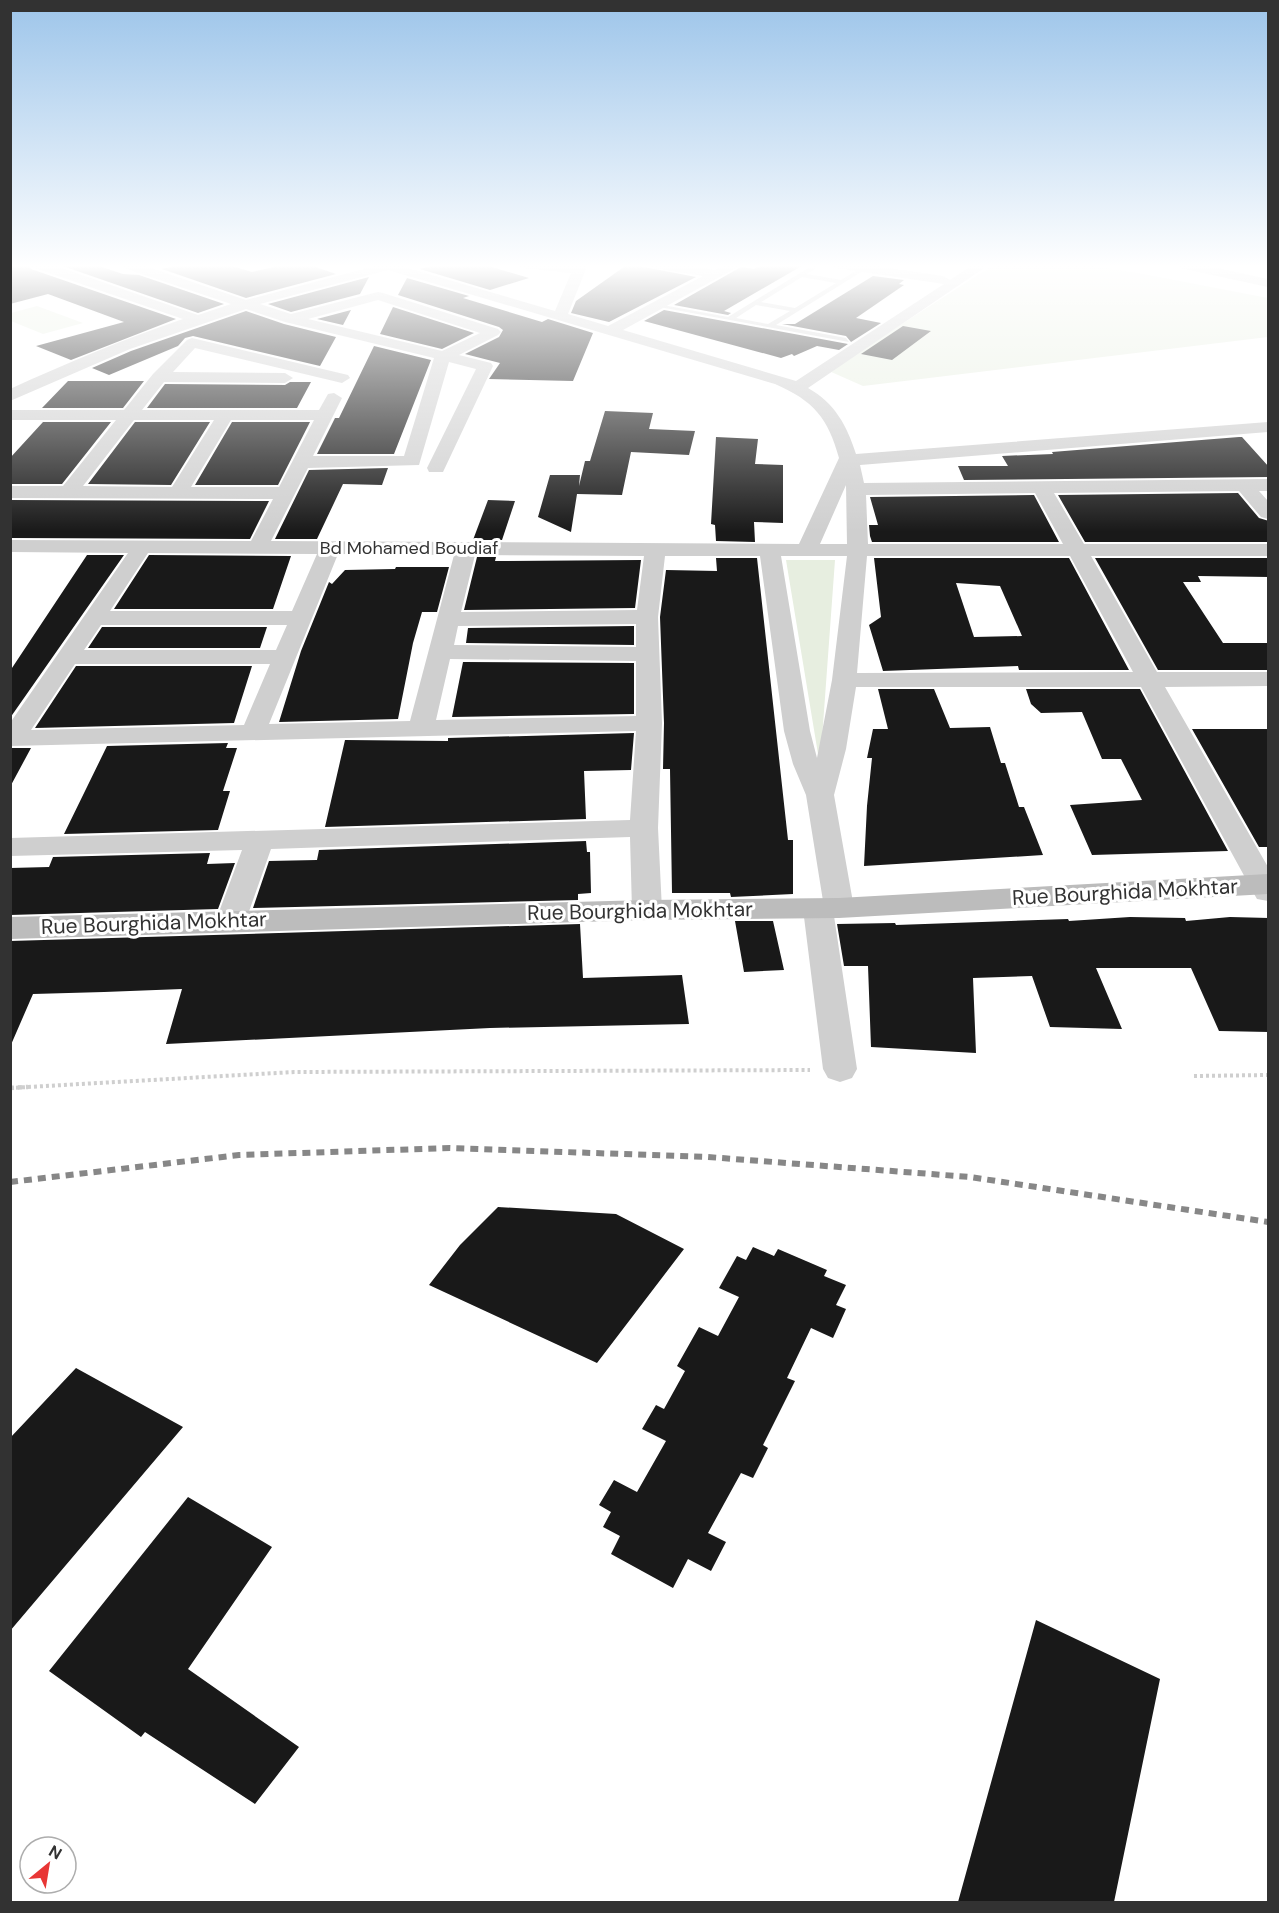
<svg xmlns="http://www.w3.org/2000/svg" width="1279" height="1913" font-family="'DM Sans',sans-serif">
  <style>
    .green { fill: #e7eee0 }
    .building { fill: #191919; fill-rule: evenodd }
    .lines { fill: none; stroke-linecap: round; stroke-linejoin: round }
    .path-far1 { stroke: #cfcfcf; stroke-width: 4; stroke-dasharray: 3 3; stroke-linecap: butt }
    .path { stroke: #cfcfcf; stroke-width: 4.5; stroke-dasharray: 4 4; stroke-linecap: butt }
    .lane { fill: #cfcfcf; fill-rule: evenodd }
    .street { fill: #cfcfcf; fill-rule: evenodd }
    .secondary { fill: #bcbcbc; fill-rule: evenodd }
    .rail { stroke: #878787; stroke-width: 6; stroke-dasharray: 8 6; stroke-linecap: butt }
    .labels { text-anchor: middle; stroke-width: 6; stroke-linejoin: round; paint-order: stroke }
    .far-street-label { font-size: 18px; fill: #323232; stroke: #fff }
    .street-label { font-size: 21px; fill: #323232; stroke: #fff }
  </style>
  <rect width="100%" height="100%" fill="#fff"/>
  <path class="green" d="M995,264H1081L1138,273L1268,298V337L863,386L829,371Z
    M37,306L83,323L43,334L11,321V313Z
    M786,560H835L820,766Z"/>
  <path class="building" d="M10,264H28L31,269L176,319L71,360L36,346L124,322L48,294L10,304Z
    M57,264H93L123,274L139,275L224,304L198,313Z
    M184,264H225L252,272L286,264H307L336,274L246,298L162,269Z
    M439,264L485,265L529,278L490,290L420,269Z
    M628,264L696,277L609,322L571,313L576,301Z
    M763,264H805L724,311L731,313L728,315L674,305L741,267L754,269Z
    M873,276L904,280L899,284L904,285L856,318L881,323L851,342L846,336L782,324H795Z
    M369,277L360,294L291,312L268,304Z
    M407,278L469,296L463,298L542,322L548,319L593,333L573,381L489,379L500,363L465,354L499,337L503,330L499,327L398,295Z
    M393,307L474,333L442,349L380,334Z
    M351,310L343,325L317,319Z
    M664,310L848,344L839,350L817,346L794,356L792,354L781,358L644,321Z
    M246,311L284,324L336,337L320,366L193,336L185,338L178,346L109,375L92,368L131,351Z
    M903,326L931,331L892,360L861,354Z
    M374,346L431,360L394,454H317L335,418H339Z
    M68,381H144L123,408H42Z
    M290,382H311L297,408H147L165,384L285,385Z
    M605,411L653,413L649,429L695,431L689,455L631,452L622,495L577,494L571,532L538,517L550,475H580L579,486L585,461H590Z
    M43,422H111L62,484H10V458Z
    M135,422H210L171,485L88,484Z
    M232,422H310L278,485H195Z
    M716,437L758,439L755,464L783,465V523L754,522L755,542L716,541L715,525L711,524Z
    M1239,437H1242L1269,467V477L964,480L958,466H1008L1002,456L1053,454L1052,452Z
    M388,468L382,485L343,484L317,539H275L309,470Z
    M1238,493L1259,518L1269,521V542H1085L1058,495Z
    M1034,495L1059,542H872L870,536L869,525H878L870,497Z
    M10,500L269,501L250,539L10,538Z
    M488,500L515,501L502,540H473Z
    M87,555H124L10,718V671Z
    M149,555L291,556L273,609H114Z
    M477,557H496L495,561L641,560L635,608L464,610Z
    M716,558H757L788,840H793V894L731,897L730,893H672L670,769H663L664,723L660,617L666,570L717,571Z
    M874,558H1069L1129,670H1019L1018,666L883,671L869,625L881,617ZM956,583L1000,586L1022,636L974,637Z
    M1095,558H1269V577L1198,576L1201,582H1183L1223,643H1269V670H1158Z
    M396,567H449L437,612H422L413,643L398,719L279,722L301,651L329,582L332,584L345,570L395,569Z
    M634,626V645L466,643L468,628Z
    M102,627H267L260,648H88Z
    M463,662L634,663V714L452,717Z
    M76,666H252L234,723L35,728Z
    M878,689H934L950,728L990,727L1001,763H1005L1019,807H1024L1043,855L864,866L867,806L872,758H867L873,729H888Z
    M1026,689H1140L1228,851L1092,855L1070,805L1142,800L1121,759H1102L1082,712L1041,713L1031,704Z
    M1192,729H1269V847H1259Z
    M634,733L631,770L584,771L586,819L325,827L345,740L448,741V738Z
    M228,743L226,748H237L223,791H230L218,830L64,834L107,746Z
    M10,748H31L10,787Z
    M586,841L587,852H590L591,893L578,894V900L253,908L269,861L317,860L319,850Z
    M210,853L207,864L235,863L218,909L10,915V868L49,867L53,857Z
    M1130,917L1185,918L1186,921L1230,917L1269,918V1032L1219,1031L1191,968H1096L1122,1029L1050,1027L1032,976L973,978L976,1053L871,1047L868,966H844L837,924L895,923L896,925L1068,919L1069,921Z
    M735,921H773L784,970L744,972Z
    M580,924L583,978L682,975L689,1024L490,1028L166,1044L182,989L104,992L33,994L10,1047V941Z
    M498,1207L616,1214L684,1249L597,1363L429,1285L460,1245Z
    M753,1247L774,1256L778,1249L827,1270L824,1276L846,1285L836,1305L846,1309L833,1338L811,1328L787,1378L795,1381L763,1445L768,1448L753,1478L741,1473L708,1533L726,1542L711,1571L688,1559L673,1588L611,1554L620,1536L603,1527L611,1512L599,1505L614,1480L637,1492L666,1441L642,1429L656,1405L664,1409L685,1371L677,1366L699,1327L718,1336L739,1297L719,1288L737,1256L746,1260Z
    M76,1368L183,1427L10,1631V1438Z
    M188,1497L272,1547L188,1669L299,1747L255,1804L145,1732L141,1737L49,1671Z
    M1036,1620L1160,1679L1114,1902H958Z"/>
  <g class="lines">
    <path class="path-far1" d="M1194,1076L1268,1075
      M10,1088L294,1072L810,1070"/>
    <path class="path" d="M10,1088L28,1087"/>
    <path class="lane" d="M815,264H822L807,274L841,280L867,264H874L776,325L846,338L849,342L654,306L657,304L728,317ZM802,277L836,283L795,308L761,302ZM756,305L790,311L768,324L736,318Z"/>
    <path class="street" d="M30,264H50L198,315L231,304L121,267L119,264H139L246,300L375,266L373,264H394L555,311L571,273L523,268L516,264H588L568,314L608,326L703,276L653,268L646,264H678L715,270L726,264H743L623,330L796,381L944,284L836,268L829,264H863L943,276L950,280L974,264H990L808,388C835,403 847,426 856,454L1268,422V432L860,465L864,483L1268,479V491H1259L1268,501V519L1261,517L1239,491L1054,493L1084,544H1268V556H1091L1157,672H1268V686L1165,687L1268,867V901L1257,899L1253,892L1141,687H856L846,749L834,795L854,908L850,915L834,916L857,1069L852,1078L840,1082L828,1078L823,1069L803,909L807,902L823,901L806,795L793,764L784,731L760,556H665L658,617L662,723L658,828L662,910L658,917L647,920L636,917L632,910L630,837L271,849L246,920L242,927L231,930L220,927L216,920L242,850L10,856V838L630,820L636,731L10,746V723L128,553L10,552V540L251,541L273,499L10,498V486H63L116,420H10V410H124L153,374L187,340L192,338L348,375L350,378L342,383L195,348L173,372L285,373L293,378L285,383L164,382L142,410H319L328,394L334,393L342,398L313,456H404L434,358L285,322L246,309L130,349L10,401V389C67,363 124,339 183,319L32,267ZM388,270L775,384C814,401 828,418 839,458L799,544L271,541L308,468L419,465L449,362L476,369L427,468L429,472H443L493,366L491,363L459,355L498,335L501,332L498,329L383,293L378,292L291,314L260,304ZM378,300L480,333L442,351L308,319ZM134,420H214L172,487L83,486ZM231,420H314L279,487H191ZM846,485L847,544H820ZM1035,493L1063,544H868L866,495ZM148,553L317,554L292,611H110ZM338,554L454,555L410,721L269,724ZM475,555L644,556L637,610L461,612ZM781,556H847L832,680L817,758L810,731ZM867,556H1070L1133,672L857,673ZM636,624V647L454,645L458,626ZM101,625H287L276,650H84ZM450,659L636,661V716L436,720ZM75,664H270L244,725L31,730Z
      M1173,264H1199L1268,279V287L1180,268Z"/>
    <path class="secondary" d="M1268,874V894L839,918L647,920L10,939V917L647,900L839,898Z"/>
    <path class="rail" d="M10,1182L239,1155L450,1148L708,1157L970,1177L1268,1222"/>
  </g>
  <linearGradient id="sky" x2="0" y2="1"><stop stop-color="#9dc5ea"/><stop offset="0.5" stop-color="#fff"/><stop offset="1" stop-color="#fff" stop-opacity="0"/></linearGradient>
  <rect width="1279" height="532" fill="url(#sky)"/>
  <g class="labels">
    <g class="far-street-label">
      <text x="409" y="554">Bd Mohamed Boudiaf</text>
    </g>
    <g class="street-label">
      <text transform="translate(1125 892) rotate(-3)" y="7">Rue Bourghida Mokhtar</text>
      <text transform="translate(640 911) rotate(-1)" y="7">Rue Bourghida Mokhtar</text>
      <text transform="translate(154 923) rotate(-2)" y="7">Rue Bourghida Mokhtar</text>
    </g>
  </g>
  <rect width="1279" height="1913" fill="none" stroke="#323232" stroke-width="24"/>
  <g transform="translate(48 1865) rotate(30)"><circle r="28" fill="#ffffff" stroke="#adadad" stroke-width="1.5"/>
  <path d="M0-4.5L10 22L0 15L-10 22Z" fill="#e83635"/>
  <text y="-9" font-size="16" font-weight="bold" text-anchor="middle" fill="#323232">N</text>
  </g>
</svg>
